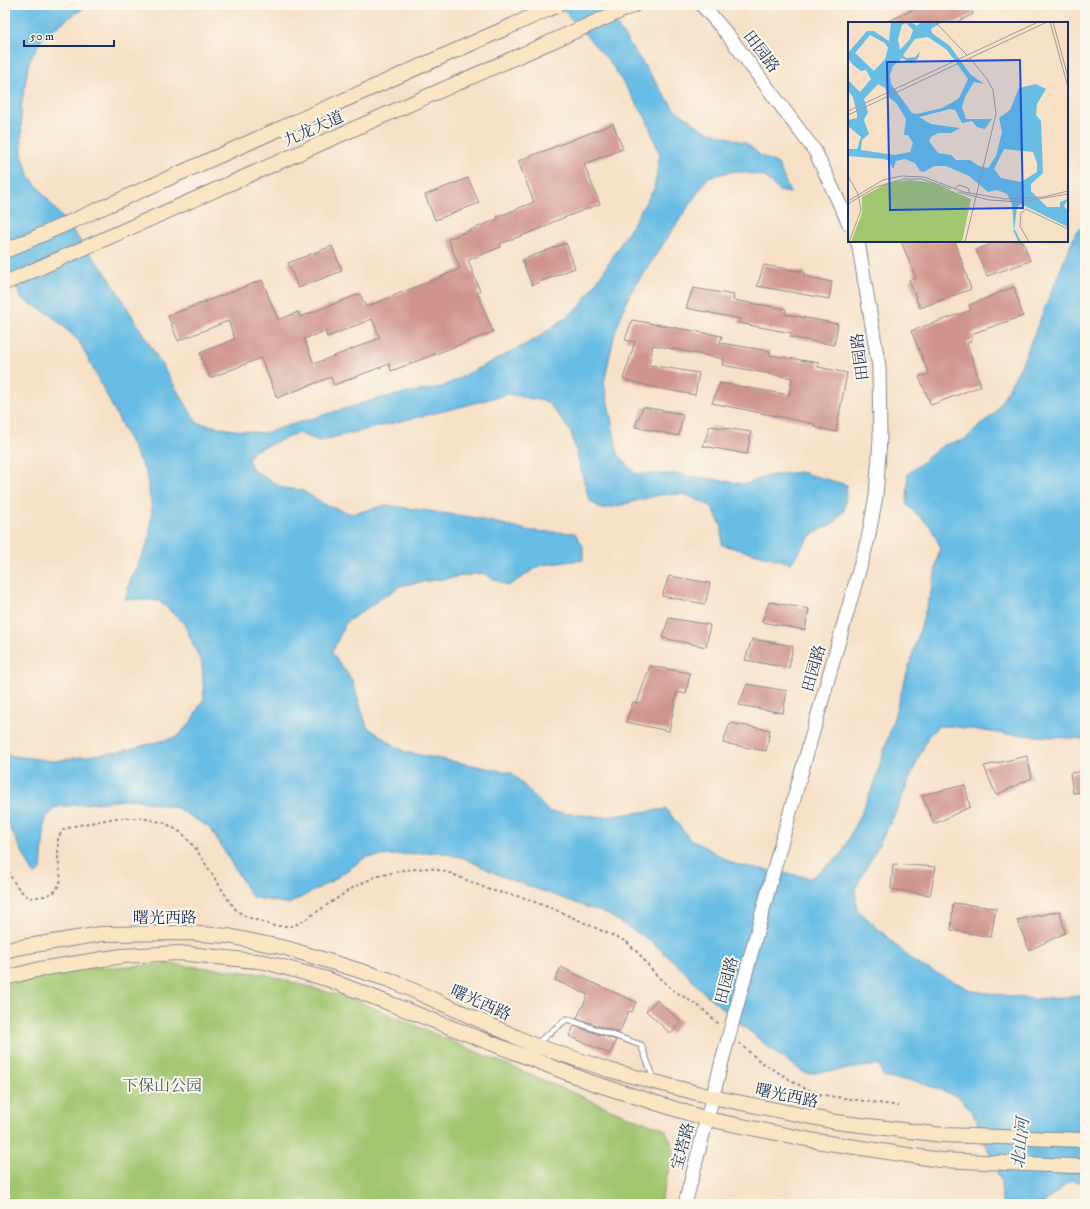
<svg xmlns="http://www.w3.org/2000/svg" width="1090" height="1209" font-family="'IM FELL DW Pica','Noto Serif SC',serif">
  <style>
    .green { fill: #a1c670; stroke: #5e7a67 }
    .water { fill: #67bde4; stroke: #4176a1 }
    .building { fill: #cf958c; fill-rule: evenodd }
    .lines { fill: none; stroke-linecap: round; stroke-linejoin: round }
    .service-casing { stroke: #888892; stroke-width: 7 }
    .tertiary-casing { stroke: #888892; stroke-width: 15 }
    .secondary-casing { stroke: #888892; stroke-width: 16 }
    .path { stroke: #888892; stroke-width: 2; stroke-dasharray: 3 3; stroke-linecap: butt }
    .service { stroke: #fff; stroke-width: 5 }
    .tertiary { stroke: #fff; stroke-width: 13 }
    .secondary { stroke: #fbe6c4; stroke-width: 14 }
    .tertiary-bridge-casing { stroke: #888892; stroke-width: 15; stroke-linecap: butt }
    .tertiary-bridge { stroke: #fff; stroke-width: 13 }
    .labels { text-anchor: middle; stroke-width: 4; stroke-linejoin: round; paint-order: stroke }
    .street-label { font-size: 16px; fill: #1b2f5e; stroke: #fbf7ec }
    .park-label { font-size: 16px; fill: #435c63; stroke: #fbf7ec }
    .water-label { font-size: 17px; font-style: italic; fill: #325a86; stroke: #fbf7ec }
    .inset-river { fill: none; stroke: #67bde4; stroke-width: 2 }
    .inset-road { fill: none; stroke: #9e9a9d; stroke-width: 1 }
    .view { fill: #1d4ed8; fill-opacity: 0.15; stroke: #1d4ed8; stroke-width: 2 }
    .inset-edge { fill: none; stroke: #1b2f5e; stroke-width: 2 }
  </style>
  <rect width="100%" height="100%" fill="#fbf7ec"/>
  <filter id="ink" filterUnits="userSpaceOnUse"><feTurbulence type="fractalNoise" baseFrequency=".025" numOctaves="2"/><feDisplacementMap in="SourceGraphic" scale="8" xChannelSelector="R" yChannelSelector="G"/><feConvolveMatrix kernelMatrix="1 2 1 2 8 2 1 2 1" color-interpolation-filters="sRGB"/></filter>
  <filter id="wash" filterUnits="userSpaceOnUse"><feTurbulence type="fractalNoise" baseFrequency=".012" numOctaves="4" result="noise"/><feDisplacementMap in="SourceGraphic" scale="16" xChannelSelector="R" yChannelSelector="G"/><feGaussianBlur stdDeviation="0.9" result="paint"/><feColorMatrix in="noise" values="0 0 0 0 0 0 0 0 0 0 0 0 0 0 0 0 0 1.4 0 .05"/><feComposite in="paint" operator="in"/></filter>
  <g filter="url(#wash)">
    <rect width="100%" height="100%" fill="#f6e1c7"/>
    <path class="green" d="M168,964L264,974L355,1000L620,1113L665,1129L674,1149L660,1204H5V984L78,969Z"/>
    <path class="water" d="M5,5H88L43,36L29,62L21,107L22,155L30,177L108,276L197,423L234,430L264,433L380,398L442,387L536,339L580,307L609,263L654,189L660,155L646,118L609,61L559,5H603L674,109L704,130L746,143L761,156L778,164L790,193L779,191L764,176L735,171L708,177L629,295L615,332L604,383L618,454L635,474H677L745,484L772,475L800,472L847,485L844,511L835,522L810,536L791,563L722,545V527L711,506L684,494L658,495L617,506L601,509L589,500L571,432L548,402L508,394L460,407L319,441L298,433L252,452L248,460L254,471L283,488L301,490L328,506L352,514L386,505L471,517L532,531L575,533L583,546V560L541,565L508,586L482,573L402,585L346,622L332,653L352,680L367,727L405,752L512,773L549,812L604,817L666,809L689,838L734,864L811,878L841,855L874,785L933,585L940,546L930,526L907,505L908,474L943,445L964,440L995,413L1021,366L1076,232L1085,226V739L1005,734L950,726H939L928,736L893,818L855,889L857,909L914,962L973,991L1034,999L1079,996L1085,994V1184L1071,1180L1045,1202L1044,1204H1002L1001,1181L972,1111L959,1097L916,1081L884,1078L879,1065L806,1074L772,1050L703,992L683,970L652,942L609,915L501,876L464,858L438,852L366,857L332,881L289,904L252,897L210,828L177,808L133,799L56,807L45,819L41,870L34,875L5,818V755L54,761L122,751L177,737L190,723L204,698L202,664L183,622L159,601L125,599L131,578L149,541L152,510L146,473L79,341L51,315L22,299L5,265Z"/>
    <g id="blocks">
      <path class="building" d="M923,5H970L973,14L955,23H884Z
        M613,124L623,149L584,164L600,204L550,223V225L500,244L501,247L468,260L480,291L477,292L493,332L391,371L389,364L334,385L331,377L277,398L261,358L210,378L200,353L235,339L228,321L178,341L168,316L262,280L278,320L298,312L300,317L360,294L366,307L460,269L448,239L498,219L497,217L534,202L518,161ZM372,319L380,338L314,364L304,339L325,331L327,337Z
        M468,178L479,203L435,220L425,195Z
        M901,241H955L971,289L920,308L909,280L916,278Z
        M999,241H1023L1030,261L987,276L976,250Z
        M566,243L575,268L532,285L522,260Z
        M332,246L342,271L298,288L288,263Z
        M764,265L805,272L804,276L832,282L829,299L757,286Z
        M1014,287L1023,316L971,334L973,340L967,343L981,386L931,405L919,377L929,374L911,331L971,310L969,305Z
        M693,288L734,295L733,300L786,309L785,314L838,324L834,345L790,337L792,333L738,323L740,319L686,308Z
        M632,320L722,336L720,343L770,351V355L819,363L818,367L847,373L836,432L814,427L815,424L712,403L720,383L789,395L792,378L722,365L724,359L653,345L649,365L699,373L695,395L652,387L623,379L635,342L625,340Z
        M643,407L683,414L679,436L635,427Z
        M710,426L751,432L747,454L703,446Z
        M669,576L710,583L705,604L662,596Z
        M769,602L809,609L805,630L762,622Z
        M669,618L710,625L706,647L662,638Z
        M752,639L793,646L789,668L745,660Z
        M650,666L690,673L686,694L677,692L669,731L626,722L633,702L637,703Z
        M747,684L787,691L783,713L739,705Z
        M730,723L770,730L766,751L723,743Z
        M1027,756L1032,778L996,795L984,766Z
        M1085,771V792L1073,793L1070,773Z
        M965,785L970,807L934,824L922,795Z
        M893,864L936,867L930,895L891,889Z
        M953,903L996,908L991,937L951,930Z
        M1060,911L1065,933L1029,950L1017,920Z
        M561,967L591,982L636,1002L632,1012L629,1011L619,1033L577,1018L588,995L555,980Z
        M657,1000L681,1022L671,1034L646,1011Z
        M574,1026L616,1040L610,1054L569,1036Z"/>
    </g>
  </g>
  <g filter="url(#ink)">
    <use href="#blocks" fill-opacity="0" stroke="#888892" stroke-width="1"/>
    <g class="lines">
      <defs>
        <path id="service" d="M536,1044L567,1019L641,1045L654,1079"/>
        <path id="tertiary" d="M702,5L728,35L815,151L849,224
          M779,851L868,539L876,496L880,439L879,367L859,247L857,241
          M685,1204L722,1061"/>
        <path id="secondary" d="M5,251L558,5
          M5,283L634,5
          M5,951L16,948L101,934L187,933L228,936L286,948L390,980L534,1045L609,1070L712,1097L836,1122L943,1135L1085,1140
          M5,978L40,969L122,956L179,953L265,962L327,979L593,1083L707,1119L816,1141L940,1160L1071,1166H1085"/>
      </defs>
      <use href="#service" class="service-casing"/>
      <use href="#tertiary" class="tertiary-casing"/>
      <use href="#secondary" class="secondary-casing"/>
      <path class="path" d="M5,859C10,877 14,886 29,898L45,896L56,891L61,880L58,858V838L63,830L74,826L116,818H141L165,823L182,833L196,849L230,902L237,911L247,917L274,926H293L303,921L354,887L375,877L404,870L430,868L450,873L490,890L525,898L558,911L627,942L641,956L655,974L673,990L700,1007L720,1025
        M739,1043L761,1062L804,1088L823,1095L899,1106
        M791,1100L792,1096L821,1095"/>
      <use href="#service" class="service"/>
      <use href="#tertiary" class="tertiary"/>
      <use href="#secondary" class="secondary"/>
      <defs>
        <path id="tertiary-bridge" d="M722,1061L779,851"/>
      </defs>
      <use href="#tertiary-bridge" class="tertiary-bridge-casing"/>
      <use href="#tertiary-bridge" class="tertiary-bridge"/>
    </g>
  </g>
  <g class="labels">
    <g class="street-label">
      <text transform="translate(762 51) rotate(53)" y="6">田园路</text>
      <text transform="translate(313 128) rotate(-24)" y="6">九龙大道</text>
      <text transform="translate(859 357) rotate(-97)" y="6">田园路</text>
      <text transform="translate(813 668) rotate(-74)" y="6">田园路</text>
      <text x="165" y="923">曙光西路</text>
      <text transform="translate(726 980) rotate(-75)" y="6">田园路</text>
      <text transform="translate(481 1002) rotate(24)" y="6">曙光西路</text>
      <text transform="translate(787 1095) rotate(12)" y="6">曙光西路</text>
      <text transform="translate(682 1146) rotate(-75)" y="6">宝塔路</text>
    </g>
    <g class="park-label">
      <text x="162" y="1091">下保山公园</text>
    </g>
    <g class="water-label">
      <text transform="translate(1020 1143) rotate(-84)" y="6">北山河</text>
    </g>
  </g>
  <g transform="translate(848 22)">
    <rect width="220" height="220" fill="#f6e1c7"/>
    <path d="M62,158L85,161L123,177L114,220H3L14,191V175L39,161Z" fill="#a1c670"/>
    <path d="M43,0H63L69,4L73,0H94L83,7L84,11L102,24L122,52L136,62L126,60L117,75L114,85L118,97H144L137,107L129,105L124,99L114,101L107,88L102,87L71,95L83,102L112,106L103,111H90L83,115L81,119L90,131L103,133L108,138H122L131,144L140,146L148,134L154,110L151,96L162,88L171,66L188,62L198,67L189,82L188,93L193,99L195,151L183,162V169L199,185H212V180L220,177L216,184L220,189V205L173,182L169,185L166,209L164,182L159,172L149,168L140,170L121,154L98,144H86L76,150L72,149L67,141L57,137L48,139L45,147L41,139L36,137L0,134V127H9L13,115L0,104V98L9,96V92L5,75L0,69V58L12,70L23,57L18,48L13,49L5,43L0,36V31L19,9H26L41,19ZM58,1L65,8L62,17L52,28L50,17L54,3ZM22,13L37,21L40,26L37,37L26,49L7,31ZM80,15L99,28L120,57L111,76L105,80L94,86L69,92L64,91L43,62L42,53L45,44L54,36L63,41L70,37L72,30L67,35L58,36L55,33L67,17ZM30,62L37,66L42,76L49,82L58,97L56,113H60L65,121L62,130L47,133L13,128L14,118L21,112L16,98L20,90L16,77ZM156,127L185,130L189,141V150L173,160L153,156L146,147Z" fill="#67bde4" fill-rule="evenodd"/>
    <path class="inset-river" d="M166,208L172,220"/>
    <path class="inset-road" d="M87,0L119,33M202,0L220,65M205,0L220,55M0,89L190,0M0,93L199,0M0,154L10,172L13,188L1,220M107,166L111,163L120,166L122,171M110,170L141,178L173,180L220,172M0,179L35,158L53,154L76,155L116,170L157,177L195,175L220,169M0,182L28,165L56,157H74L103,167M117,220L148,92L145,68L139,57L122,36M181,220L172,204L173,191L178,187L220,207"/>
    <path class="view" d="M172,38L175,186L42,188L39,40Z"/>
    <rect width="220" height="220" class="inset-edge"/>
  </g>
  <rect width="1090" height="1209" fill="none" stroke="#fbf7ec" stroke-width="20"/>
  <path d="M24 40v6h90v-6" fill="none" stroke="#1b2f5e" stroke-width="2"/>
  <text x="30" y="40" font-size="12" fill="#1b2f5e" stroke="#fbf7ec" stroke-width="3" paint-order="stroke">50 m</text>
</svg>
